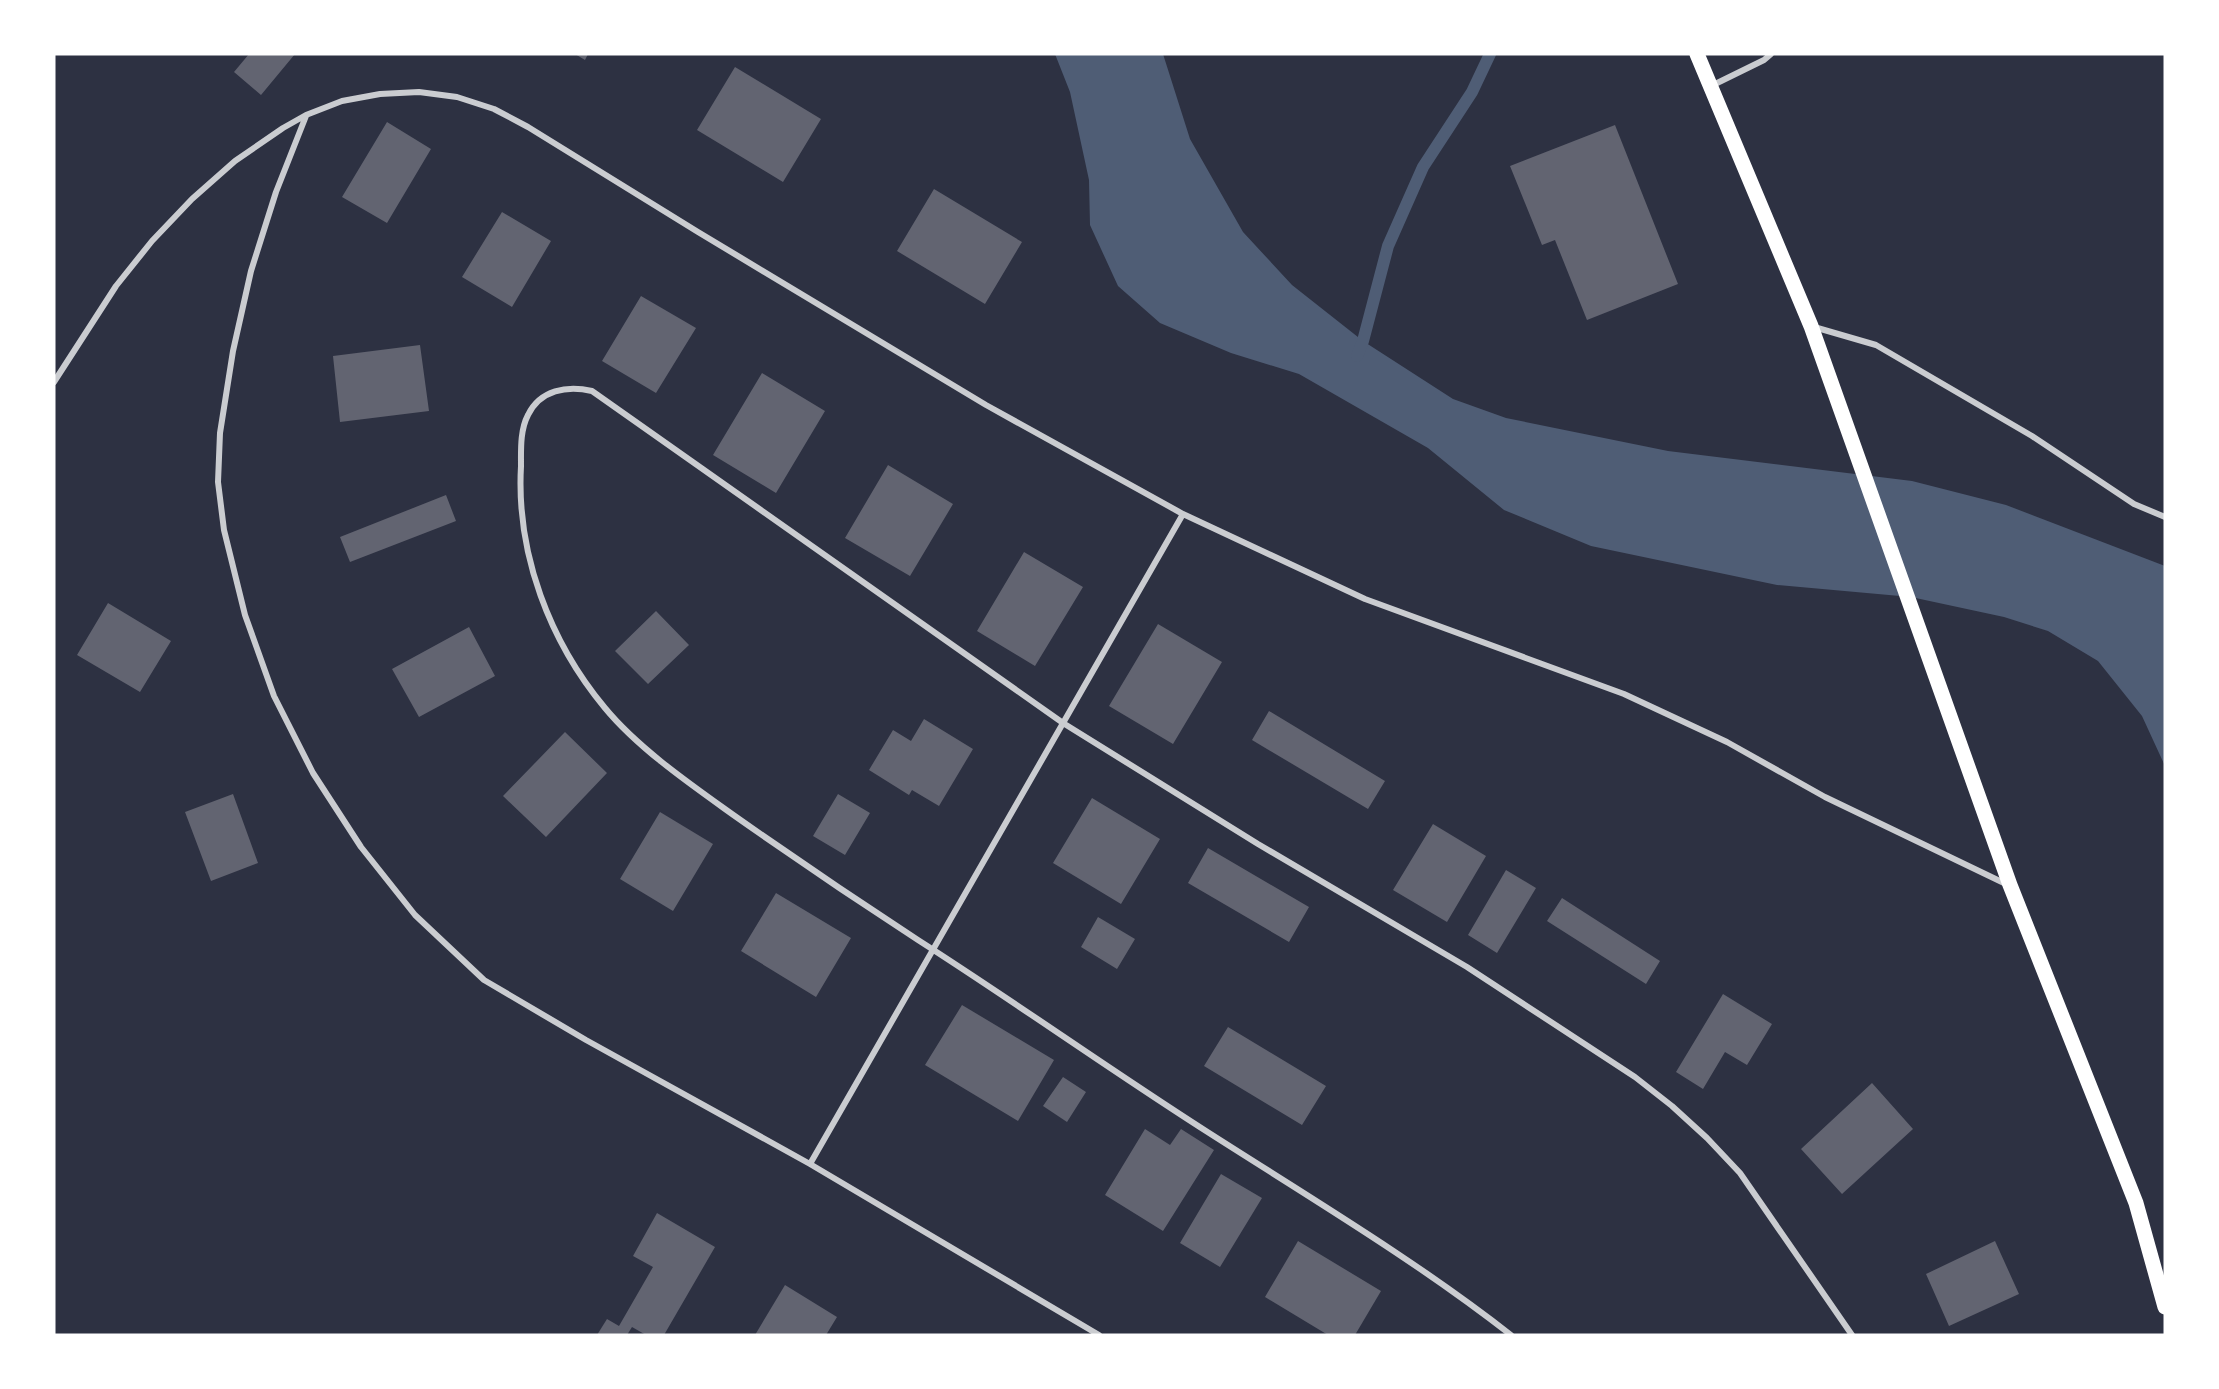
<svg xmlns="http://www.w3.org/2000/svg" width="2219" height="1389" font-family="'Open Sans',sans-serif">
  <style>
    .water { fill: #4f5d75 }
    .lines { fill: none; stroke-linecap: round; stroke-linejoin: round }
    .stream { stroke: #4f5d75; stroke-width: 12 }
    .building { fill: #626471 }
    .minor { stroke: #caccd0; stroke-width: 6 }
    .primary { stroke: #fff; stroke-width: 15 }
  </style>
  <rect width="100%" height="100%" fill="#2d3142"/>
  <path class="water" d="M1055,54H1163L1190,139L1243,232L1292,285L1363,341L1453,399L1506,418L1668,451L1912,481L2006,505L2165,566V766L2142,716L2098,661L2048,631L2004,617L1911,597L1777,585L1591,546L1504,510L1428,448L1299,374L1231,353L1160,323L1118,286L1090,225L1089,180L1070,92Z"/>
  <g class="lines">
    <path class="stream" d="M1357,356L1363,341L1388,246L1423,167L1472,92L1490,54"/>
  </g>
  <path class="building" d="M249,54H295L261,95L234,72Z
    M575,54H588L585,60Z
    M735,67L821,119L783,182L697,130Z
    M387,122L431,149L387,223L342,197Z
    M1615,125L1678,284L1587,320L1555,240L1542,245L1510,166Z
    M934,189L1022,242L985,304L897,251Z
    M502,212L551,241L512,307L462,277Z
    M641,296L696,328L656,393L602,361Z
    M420,345L429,411L340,422L333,356Z
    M762,373L825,411L776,493L713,455Z
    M888,465L953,504L910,576L845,538Z
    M446,495L456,521L350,562L340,537Z
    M1024,552L1083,587L1035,666L977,631Z
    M108,603L171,641L140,692L77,655Z
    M656,611L689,645L648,684L615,651Z
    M1158,624L1222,662L1173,744L1109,706Z
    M469,627L495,676L419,717L392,669Z
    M1269,711L1385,781L1368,809L1252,740Z
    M924,719L973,749L939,806L912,790L909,795L869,770L893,730L911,741Z
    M565,732L607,773L546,837L503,796Z
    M233,794L258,863L211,881L185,812Z
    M838,794L870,813L845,855L813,836Z
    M1092,798L1160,839L1121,904L1053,863Z
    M660,812L713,844L673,911L620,879Z
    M1433,824L1486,856L1447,922L1393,890Z
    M1208,848L1309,907L1289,942L1188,883Z
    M1506,870L1536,888L1497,953L1468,935Z
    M776,893L851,938L816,997L741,951Z
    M1562,898L1660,961L1646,984L1547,921Z
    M1098,917L1135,939L1117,969L1081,947Z
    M1723,994L1772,1024L1747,1065L1725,1052L1703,1089L1676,1072Z
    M962,1005L1054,1060L1018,1121L925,1065Z
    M1228,1027L1326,1086L1302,1125L1204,1066Z
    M1063,1077L1086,1092L1067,1122L1043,1106Z
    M1872,1083L1913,1129L1842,1194L1801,1149Z
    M1145,1129L1170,1145L1181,1129L1214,1150L1163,1231L1105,1195Z
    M1221,1174L1262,1198L1220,1267L1180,1243Z
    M657,1213L715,1247L664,1335H646L632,1327L627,1335H597L607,1319L619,1326L653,1267L633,1256Z
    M1298,1241L1381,1291L1355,1335H1328L1265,1297Z
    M1995,1241L2019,1294L1949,1326L1926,1274Z
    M785,1285L837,1317L826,1335H755Z"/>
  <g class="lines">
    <path class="minor" d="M1711,86L1764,60L1771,54
      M306,116L276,192L251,271L233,351L220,433L218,482L224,530L245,615L274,696L313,773L361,847L415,915L484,980L586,1040L810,1164L1099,1335
      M1814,327L1876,345L2032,436L2134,504L2165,517
      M54,382L116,286L152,241L192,199L235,161L283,128L306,115L342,101L380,94L419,92L457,97L494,109L528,127L698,232L986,405L1183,514L1365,599L1624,694L1727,742L1825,797L2006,884
      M810,1164L1183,514
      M1511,1335C1415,1260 1309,1197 1206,1131C1109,1069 1015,1002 918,940C855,899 793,857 732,814C690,784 638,748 605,708C550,642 516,554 521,466C521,450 520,430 528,415C540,390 567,385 592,391L1063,723L1258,844L1467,967L1635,1077L1672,1106L1707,1138L1740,1173L1852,1335"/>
    <path class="primary" d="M1697,54L1811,326L2010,885L2136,1203L2165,1307"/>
  </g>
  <rect width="2219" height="1389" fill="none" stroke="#ffffff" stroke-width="111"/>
</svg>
